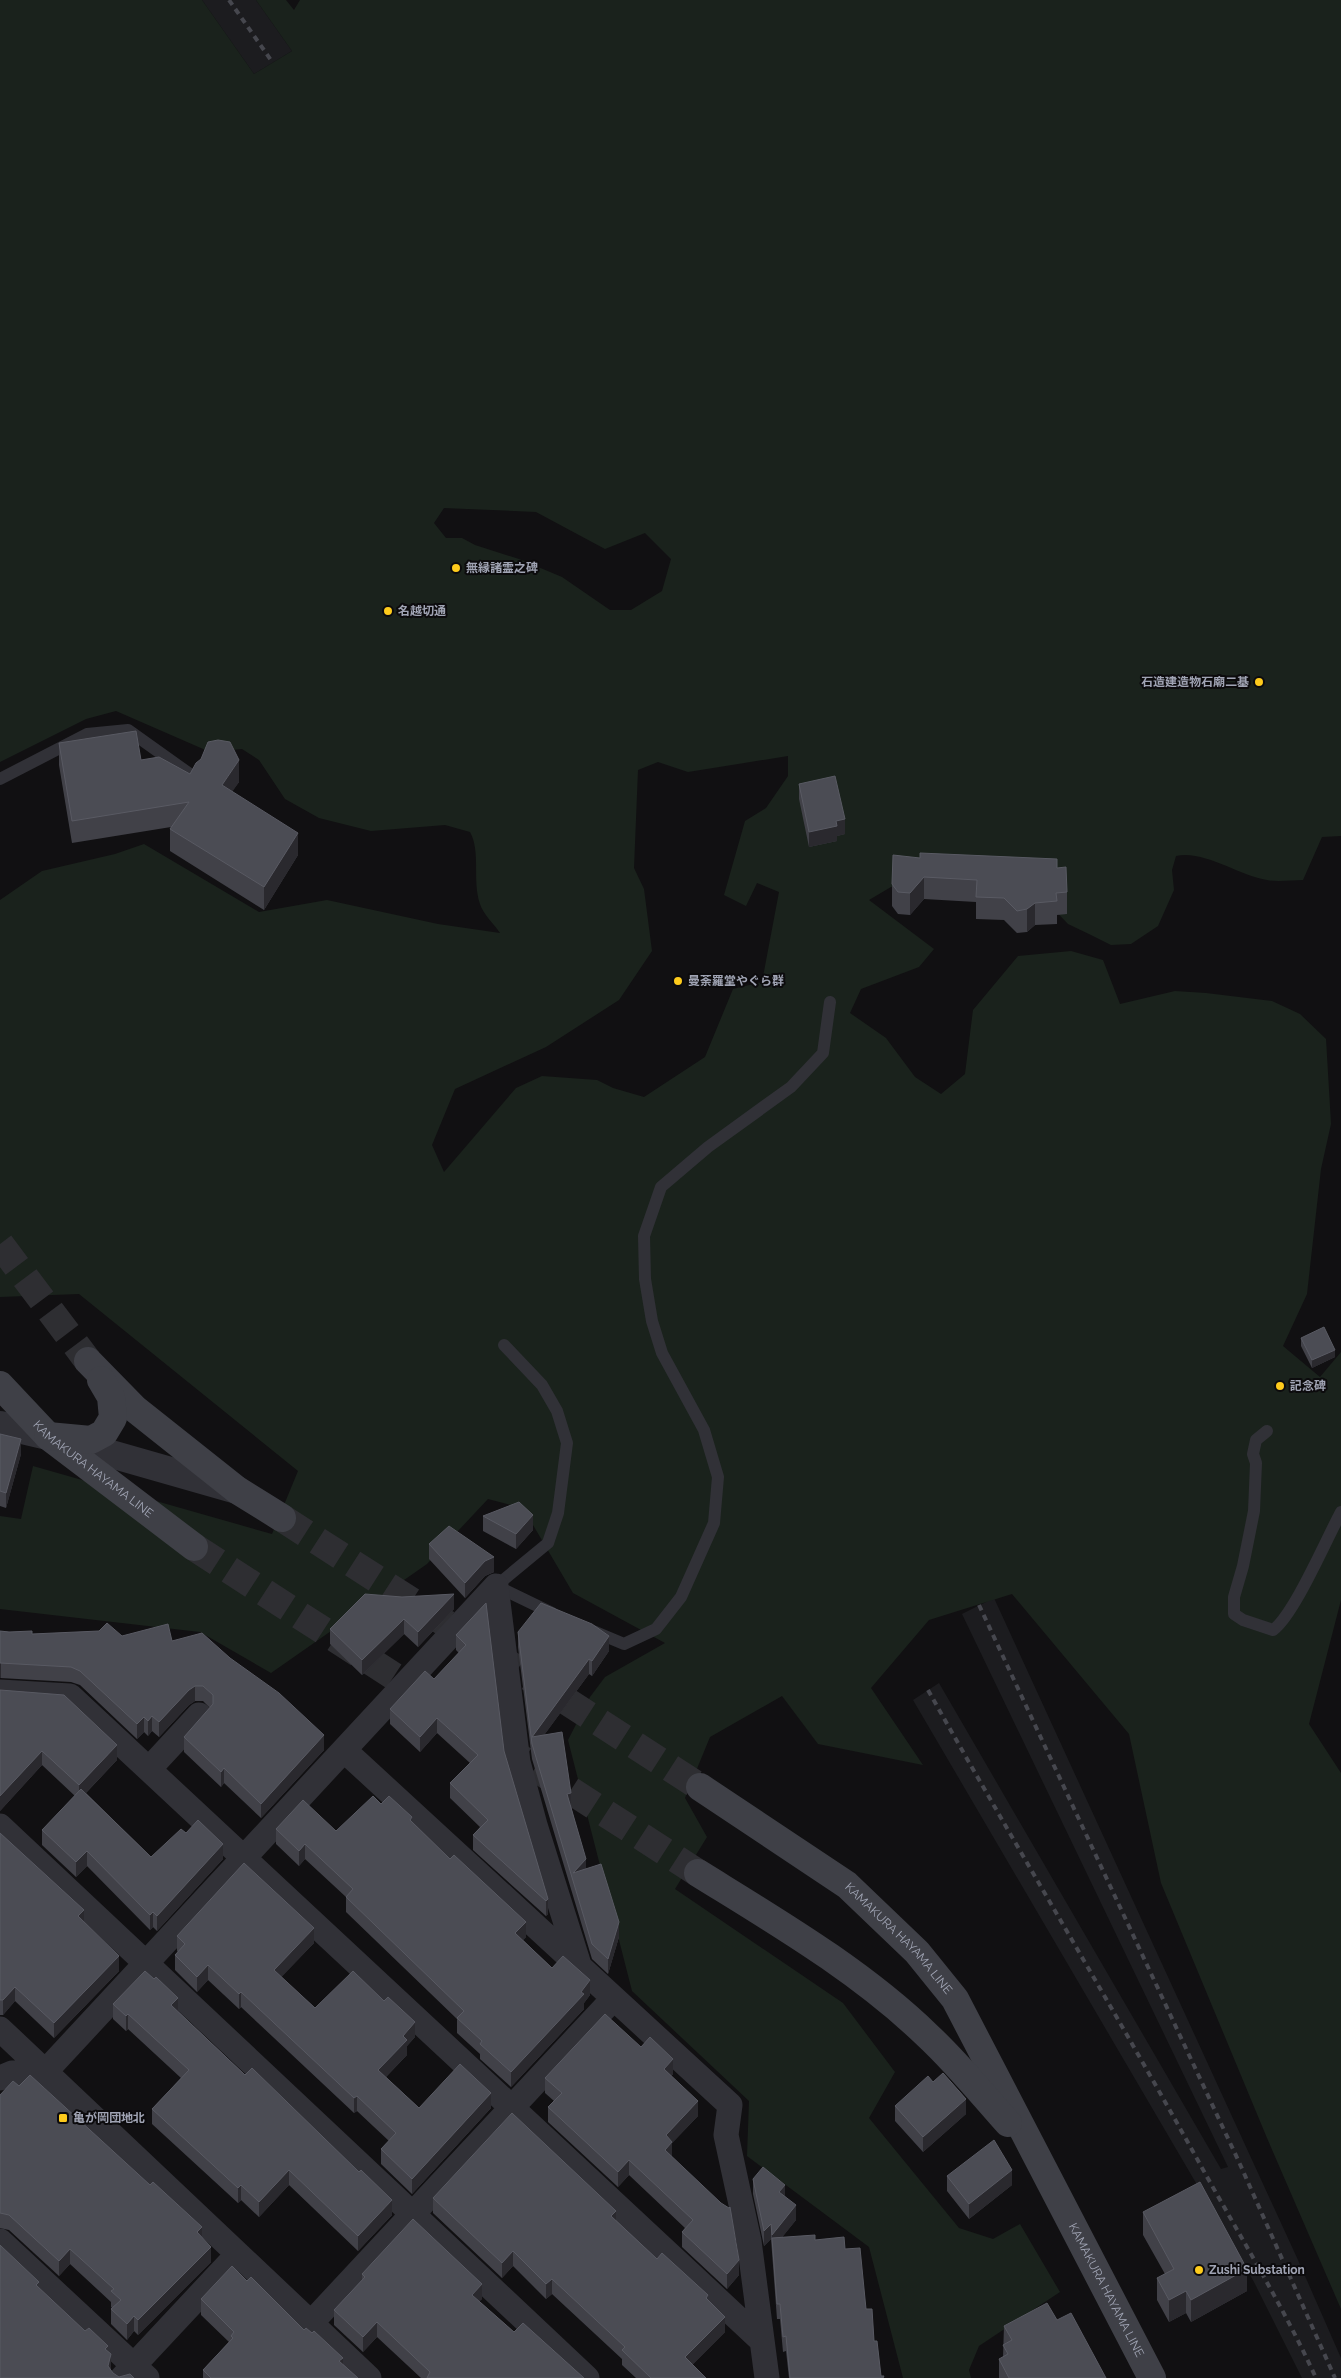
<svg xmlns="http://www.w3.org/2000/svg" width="1341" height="2378" font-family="Raleway,'Noto Sans JP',sans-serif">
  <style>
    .built { fill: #1c1c1f }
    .green { fill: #1a221c; fill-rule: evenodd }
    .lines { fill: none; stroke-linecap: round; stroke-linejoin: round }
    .secondary-tunnel { stroke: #2e2e32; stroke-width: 28; stroke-dasharray: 28 14; stroke-linecap: butt }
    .service { stroke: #313137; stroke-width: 12 }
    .minor { stroke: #313137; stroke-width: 25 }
    .tertiary { stroke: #313137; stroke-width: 28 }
    .secondary { stroke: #3f4047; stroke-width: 28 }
    .rail { stroke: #46474e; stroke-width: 4; stroke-dasharray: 6 5; stroke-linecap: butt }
    .wall { fill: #414148 }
    .shaded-wall { fill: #2a292e }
    .building { fill: #4b4c54; stroke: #595a63 }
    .poi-dot { fill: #fecb1c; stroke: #0c0b0d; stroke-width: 2 }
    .labels { text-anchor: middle; stroke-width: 4; stroke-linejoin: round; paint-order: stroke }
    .poi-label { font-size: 12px; font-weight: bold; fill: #a0a4b4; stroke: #0c0b0d; text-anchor: start }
    .street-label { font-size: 12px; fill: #a0a4b4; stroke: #0c0b0d }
  </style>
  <rect width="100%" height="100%" fill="#111012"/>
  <path class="built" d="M202,0H256L292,51L254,74Z
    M994,1598L1298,2260L1341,2358V2378H1302L1254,2282L913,1700L939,1683L1221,2169L1228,2167L962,1614Z"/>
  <path class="green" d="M0,0H202L254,74L292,51L256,0H286L294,10L300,0H1341V836L1322,837L1303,880C1291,880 1278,882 1267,880C1239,876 1205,850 1176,856L1172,870L1174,890L1158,926L1131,944L1111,945L1091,935L1068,924L1045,900L933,886L891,887L869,900L934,949L919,967L861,989L850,1013L886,1038L915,1077L941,1094L965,1074L973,1010L1018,956L1071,951L1103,960L1120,1004L1175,991L1206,993L1272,1001L1300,1014L1326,1039L1331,1124L1321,1169L1307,1294L1283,1346L1320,1377L1341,1352V1600L1309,1724L1341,1773V2309L1267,2138L1161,1883L1129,1734L1012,1594L929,1620L871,1688L923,1765L818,1744L782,1696L710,1737L685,1798L707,1837L675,1889L843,2003L895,2072L869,2118L959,2228L993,2239L1020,2224L1060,2292L979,2346L969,2370L971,2378H903L869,2247L747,2156L749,2101L632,1991L568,1740L590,1697L605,1677L665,1643L573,1593L523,1508L488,1499L427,1564L271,1673L200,1632L0,1609V1516L21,1519L33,1466L272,1534L298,1471L79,1294L0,1297V900L42,871L115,854L144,844L259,912L327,900L438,924L500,933C494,924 483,914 480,904C472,880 481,852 470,832L445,825L371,831L319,818L285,799L259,760L242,749L210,752L116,711L86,719L0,762ZM444,508L536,512L605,549L645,533L671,559L662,591L631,610H610L562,577L519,559L475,545L462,538H446L434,523ZM788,756V776L766,808L745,821L724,895L746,906L757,883L779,892L762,982L733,989L705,1057L644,1097L613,1088L597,1080L542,1076L516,1088L444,1172L432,1145L455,1089L546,1047L619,1000L652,951L644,889L634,868L638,770L658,762L688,772Z"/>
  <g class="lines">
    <path class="secondary-tunnel" d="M0,1244L88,1361
      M282,1518L700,1787
      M194,1547L426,1697
      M500,1745L698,1873"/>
    <path class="service" d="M0,779L87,734L128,730L194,777
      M504,1345L542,1385L557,1411L567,1443L558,1513L548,1543L496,1586L552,1613
      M1267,1431L1256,1440L1253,1454L1256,1463L1254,1511L1243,1566L1234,1597V1614L1243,1620L1273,1630C1294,1615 1327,1538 1341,1512
      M593,1631L624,1644L656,1629L681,1597L714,1523L718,1477L704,1430L662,1353L652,1321L645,1279L644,1236L661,1187L708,1147L791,1087L823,1053L830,1002"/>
    <path class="minor" d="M496,1586L518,1762L535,1825L580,1968
      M0,1692L70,1696L760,2339
      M344,1750L730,2105L726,2135L749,2241L767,2378
      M149,1769L199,1715
      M0,1826L587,2378
      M0,2029L369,2378
      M0,2078L12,2073L45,2072L496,1586
      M0,2241L147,2378
      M311,2323L613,1999
      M122,2378L237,2255"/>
    <path class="tertiary" d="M0,1425L48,1436L237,1490"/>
    <g class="secondary">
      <path d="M88,1361L135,1409L237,1490L282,1518"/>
      <path id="s1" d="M0,1385L48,1436L194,1547"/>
      <path d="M48,1436L91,1440L104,1433L113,1418L111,1397L101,1380"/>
      <path id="s2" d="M700,1787L847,1885L917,1952L955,1999L1152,2378"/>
      <path d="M698,1873C777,1922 861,1971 928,2036C957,2063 982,2094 1008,2123"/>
    </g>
    <path class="rail" d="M229,0L273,63
      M979,1605L1239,2162L1335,2378
      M928,1690C1019,1852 1116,2012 1206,2175C1244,2243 1284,2308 1316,2378"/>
  </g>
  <path class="wall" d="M59,743L141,760L190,774L239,782L232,791L298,855L264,910L170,851V829L171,827L72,843L59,765Z
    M799,784L845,834L837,836V841L809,847L799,799Z
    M920,858L1057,868L1067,892V914L1057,915V924L1035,925L1027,932L1017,933L1004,920L976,919V902L924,899L910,915L898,914L892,906V884Z
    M1301,1338L1335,1357L1312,1368L1301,1346Z
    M0,1434L21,1454L6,1508L0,1506Z
    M483,1516L533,1530L516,1549L483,1531Z
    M429,1544L494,1572L485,1576L465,1598L429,1559Z
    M486,1603L504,1751L548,1899V1914L546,1916L473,1850V1835L480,1827L450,1798V1783L470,1763L437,1733L420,1752L390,1724V1709L434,1679L459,1653L456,1650V1635Z
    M454,1609L418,1647L404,1634L362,1675L330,1644V1629Z
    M0,1631L32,1634L122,1636L172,1641L324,1750L261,1818L224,1783L221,1787L184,1752V1737L210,1708L203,1701H195L189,1705L159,1737L152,1731L148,1736L144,1732L137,1739L80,1685L71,1682L0,1678Z
    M518,1632L609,1651L592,1676L589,1674L544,1735L571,1806L586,1869L619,1937L608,1974L592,1959L532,1759L518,1647Z
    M0,1690L117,1760L86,1793L151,1857L186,1833L223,1859L157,1931L153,1927L150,1930L87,1866L76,1877L42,1845V1830L75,1796L42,1765L0,1811Z
    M381,1804L412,1822L526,1937L523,1940L552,1968L590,1995L584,2003V2009L511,2087L480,2059V2054L457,2033V2019L346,1912V1897L305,1859L299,1866L276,1844V1829L336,1831Z
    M0,1833L84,1922L119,1971L54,2038L15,2001L3,2015H0Z
    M177,1936L314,1943L281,1977L315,2008L415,2037L407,2046V2055L386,2077L419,2108H491L412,2194L381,2164V2149L389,2141L357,2111L354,2113L241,2007L239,2009L208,1980L197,1992L175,1970V1955L178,1952L177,1951Z
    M113,2004L178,2011L392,2215L358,2251L289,2185L259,2217L241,2200L238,2203L152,2124V2109L181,2078L128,2029L126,2031L113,2019Z
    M641,2047L673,2074L671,2076L698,2116L672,2143V2157L739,2275L727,2289L682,2247V2232L685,2228L629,2175L618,2187L548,2122V2107L554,2101L545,2093V2078Z
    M19,2086L202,2237L211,2262L138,2335L134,2331L127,2340L111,2324V2309L112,2308L111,2307V2302L70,2264L59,2276L9,2230L0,2228V2095Z
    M895,2106L966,2114L923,2152L895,2121Z
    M947,2176L1012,2185L969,2219L947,2191Z
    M753,2179L785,2196L796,2220L782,2237L815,2240L845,2249L866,2309L874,2341L881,2376L884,2378H789L786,2351L783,2352L780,2319H777L771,2239L764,2246L753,2194Z
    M433,2198L616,2220L657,2259L708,2300L725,2332L692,2365L706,2378H636L622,2365V2359L552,2294L546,2299L513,2266L502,2278L433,2213Z
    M1143,2212L1247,2291L1191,2322L1186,2313L1169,2322L1157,2300V2278L1165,2274L1143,2235Z
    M362,2274L482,2299L479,2301L514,2332L584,2378H421L377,2337L363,2352L334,2325V2310L362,2280Z
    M247,2281L343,2364L358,2378H203V2370L229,2342L201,2315V2299Z
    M1057,2320L1106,2378H999V2359L1003,2357L1004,2326Z"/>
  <path class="shaded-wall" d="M239,760V782L222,807V785Z
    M845,819V834L837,836V841L809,847V832L836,821Z
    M298,833V855L264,910V887Z
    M924,877V899L910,915V893Z
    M1035,903V925L1027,932V909Z
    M1335,1350V1357L1312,1368V1360Z
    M21,1439V1454L6,1508V1493Z
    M533,1515V1530L516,1549V1534Z
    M494,1557V1572L485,1576L465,1598V1583L485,1561Z
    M454,1594V1609L418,1647V1632Z
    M404,1619V1634L362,1675V1660Z
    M609,1636V1651L592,1676V1661Z
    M589,1659V1674L534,1749L532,1737Z
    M0,1663H1V1678H0Z
    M195,1686V1701L189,1705L159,1737V1722L189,1690Z
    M152,1716V1731L148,1736V1721Z
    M144,1717V1732L137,1739V1724Z
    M437,1718V1733L420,1752V1737Z
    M324,1735V1750L261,1818V1804Z
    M117,1745V1760L79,1800V1785Z
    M42,1751V1765L0,1811V1796Z
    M224,1768V1783L221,1787V1772Z
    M571,1793V1808L567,1794Z
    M223,1844V1859L157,1931V1916Z
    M305,1844V1859L299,1866V1851Z
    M87,1851V1866L76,1877V1862Z
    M586,1859V1874L573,1873Z
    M548,1899V1914L546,1916V1901Z
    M84,1910V1924L78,1916Z
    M153,1912V1927L150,1930V1915Z
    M526,1922V1937L515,1948V1933Z
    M619,1922V1937L608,1974V1959Z
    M314,1928V1943L274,1985V1970Z
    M119,1956V1971L54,2038V2023Z
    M208,1965V1980L197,1992V1977Z
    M590,1980V1995L584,2003V2009L511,2087V2072L581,1992Z
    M15,1987V2001L3,2015V2000Z
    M241,1992V2007L239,2009V1994Z
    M178,1998V2013L171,2005Z
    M128,2014V2029L126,2031V2016Z
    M415,2022V2037L407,2046V2055L378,2085V2070L403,2036Z
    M673,2059V2074L664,2084V2069Z
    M491,2093V2108L412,2194V2179Z
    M357,2096V2111L354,2113V2098Z
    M966,2099V2114L923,2152V2137Z
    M698,2101V2116L672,2143V2157L665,2165L666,2135Z
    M629,2160V2175L618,2187V2172Z
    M289,2170V2185L259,2217V2202Z
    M1012,2170V2185L969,2219V2204Z
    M241,2185V2200L238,2203V2188Z
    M785,2185V2200L779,2192Z
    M392,2200V2215L358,2251V2236Z
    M796,2205V2220L773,2249L772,2238V2250V2235Z
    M616,2211V2226L611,2216Z
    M771,2224V2239L764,2246V2231Z
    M202,2227V2242L197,2232Z
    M211,2247V2262L138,2335V2320Z
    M70,2249V2264L59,2276V2261Z
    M513,2251V2266L502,2278V2263Z
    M739,2260V2275L727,2289V2274Z
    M1247,2269V2291L1191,2322V2300Z
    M552,2279V2294L546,2299V2284Z
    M482,2284V2299L472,2309V2295Z
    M1186,2291V2313L1169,2322V2300Z
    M134,2316V2331L127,2340V2324Z
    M725,2317V2332L685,2372V2357Z
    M377,2322V2337L363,2352V2337Z
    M111,2354V2370L109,2378L108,2366Z
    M343,2358V2373L339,2361Z"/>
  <path class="building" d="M136,731L141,760L159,757L190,774L196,763L201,759L208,742L218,740L230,742L239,760L222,785L298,833L264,887L170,829L189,802L72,821L59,743Z
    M835,776L845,819L836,821L837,826L809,832L799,784Z
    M920,853L1057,859V868L1066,867L1067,892L1056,893L1057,901L1035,903L1027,909L1017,911L1004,898L976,897L977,880L924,877L910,893L898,892L892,884L893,855L920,858Z
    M1324,1327L1335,1350L1312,1360L1301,1338Z
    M0,1434L21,1439L6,1493L0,1491Z
    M519,1502L533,1515L516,1534L483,1516Z
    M449,1526L494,1557L485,1561L465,1583L429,1544Z
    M365,1594L402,1597L454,1594L418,1632L404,1619L362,1660L330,1629Z
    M486,1603L504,1751L548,1899L546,1901L473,1835L488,1820L450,1783L478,1755L437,1718L420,1737L390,1709L425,1671L434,1679L466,1645L456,1635Z
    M541,1603L592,1624L609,1636L592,1661L589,1659L532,1737L562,1732L571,1793L567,1794L586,1859L573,1873L601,1864L619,1922L608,1959L592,1944L532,1744L518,1632Z
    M107,1623L122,1636L168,1624L172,1641L202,1633L230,1658L279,1693L324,1735L261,1804L224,1768L221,1772L184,1737L213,1704V1695L203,1686H195L189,1690L159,1722L152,1716L148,1721L144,1717L137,1724L80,1671L71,1667L0,1663V1631L9,1632L32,1631V1634L99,1631Z
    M0,1690L64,1695L117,1745L79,1785L42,1751L0,1796Z
    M81,1789L151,1857L181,1829L186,1833L198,1820L223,1844L157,1916L153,1912L150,1915L87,1851L76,1862L42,1830Z
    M373,1796L381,1804L389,1796L412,1817L410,1820L450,1859L454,1855L526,1922L515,1933L552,1968L563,1956L590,1980L581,1992L584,1994L511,2072L480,2044L482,2041L457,2018L464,2011L346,1897L353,1889L305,1844L299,1851L276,1829L303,1800L336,1831Z
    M0,1833L84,1910L78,1916L119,1956L54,2023L15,1987L3,2000H0Z
    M244,1863L314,1928L274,1970L315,2008L353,1971L384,2001L388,1997L415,2022L403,2036L407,2040L378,2070L419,2108L460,2064L491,2093L412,2179L381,2149L396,2133L357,2096L354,2098L241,1992L239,1994L208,1965L197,1977L175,1955L185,1944L177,1936Z
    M145,1971L154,1979L156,1977L178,1998L171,2005L245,2075L252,2068L359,2172L361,2170L392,2200L358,2236L289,2170L259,2202L241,2185L238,2188L152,2109L189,2070L128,2014L126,2016L113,2004Z
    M605,2014L641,2047L650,2037L673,2059L664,2069L698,2101L666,2135L672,2142L665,2150L721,2203L729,2208L730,2207L739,2260L727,2274L682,2232L693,2220L629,2160L618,2172L548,2107L562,2093L545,2078Z
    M943,2073L966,2099L923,2137L895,2106L928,2076L933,2082Z
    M30,2075L150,2185L153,2182L202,2227L197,2232L211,2247L138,2320L134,2316L127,2324L111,2309L121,2300L111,2291L114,2289L70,2249L59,2261L9,2215L0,2213V2095L13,2081L19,2086Z
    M512,2113L616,2211L611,2216L657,2259L662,2253L708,2295L706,2298L725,2317L685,2357L706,2378H651L622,2350L625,2347L552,2279L546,2284L513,2251L502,2263L433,2198Z
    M994,2140L1012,2170L969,2204L947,2176Z
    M763,2167L785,2185L779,2192L796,2205L772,2235L771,2224L764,2231L753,2179Z
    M1200,2182L1247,2269L1191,2300L1186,2291L1169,2300L1157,2278L1174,2269L1143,2212Z
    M413,2219L482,2284L472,2295L514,2332L523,2323L584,2378H427L430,2372L377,2322L363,2337L334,2310L365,2277L362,2274Z
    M815,2235V2240L844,2237L845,2249L860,2248L866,2309H872L874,2341H877L881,2376H884L883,2378H790L786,2336L783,2337L780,2304H777L772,2238Z
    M0,2245L39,2282L36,2285L85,2331L89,2328L108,2346L105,2349L111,2354L108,2366L113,2373L119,2377L130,2374L134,2378H0Z
    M232,2266L247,2281L251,2277L304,2330L306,2328L312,2333L314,2331L343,2358L339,2361L358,2378H211L203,2370L233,2338L231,2336L234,2332L201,2299Z
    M1047,2303L1057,2320L1071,2313L1106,2378H1009L999,2359L1008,2354L1003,2345L1012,2340L1004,2326Z"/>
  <g class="poi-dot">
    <circle cx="456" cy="568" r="5"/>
    <circle cx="388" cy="611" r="5"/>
    <circle cx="1259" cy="682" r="5"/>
    <circle cx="678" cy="981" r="5"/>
    <circle cx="1280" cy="1386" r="5"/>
    <rect x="58" y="2113" width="10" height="10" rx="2.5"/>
    <circle cx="1199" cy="2270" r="5"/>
  </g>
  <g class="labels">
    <g class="poi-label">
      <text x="466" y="572">無縁諸霊之碑</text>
      <text x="398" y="615">名越切通</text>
      <text x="1249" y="686" text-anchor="end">石造建造物石廟二基</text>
      <text x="688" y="985">曼荼羅堂やぐら群</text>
      <text x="1290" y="1390">記念碑</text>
      <text x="73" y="2122">亀が岡団地北</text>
      <text x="1209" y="2274">Zushi Substation</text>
    </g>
    <g class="street-label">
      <text dy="4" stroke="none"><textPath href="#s1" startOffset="126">KAMAKURA HAYAMA LINE</textPath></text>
      <text dy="4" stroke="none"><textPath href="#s2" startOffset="251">KAMAKURA HAYAMA LINE</textPath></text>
      <text dy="4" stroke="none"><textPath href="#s2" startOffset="662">KAMAKURA HAYAMA LINE</textPath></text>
    </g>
  </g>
</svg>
